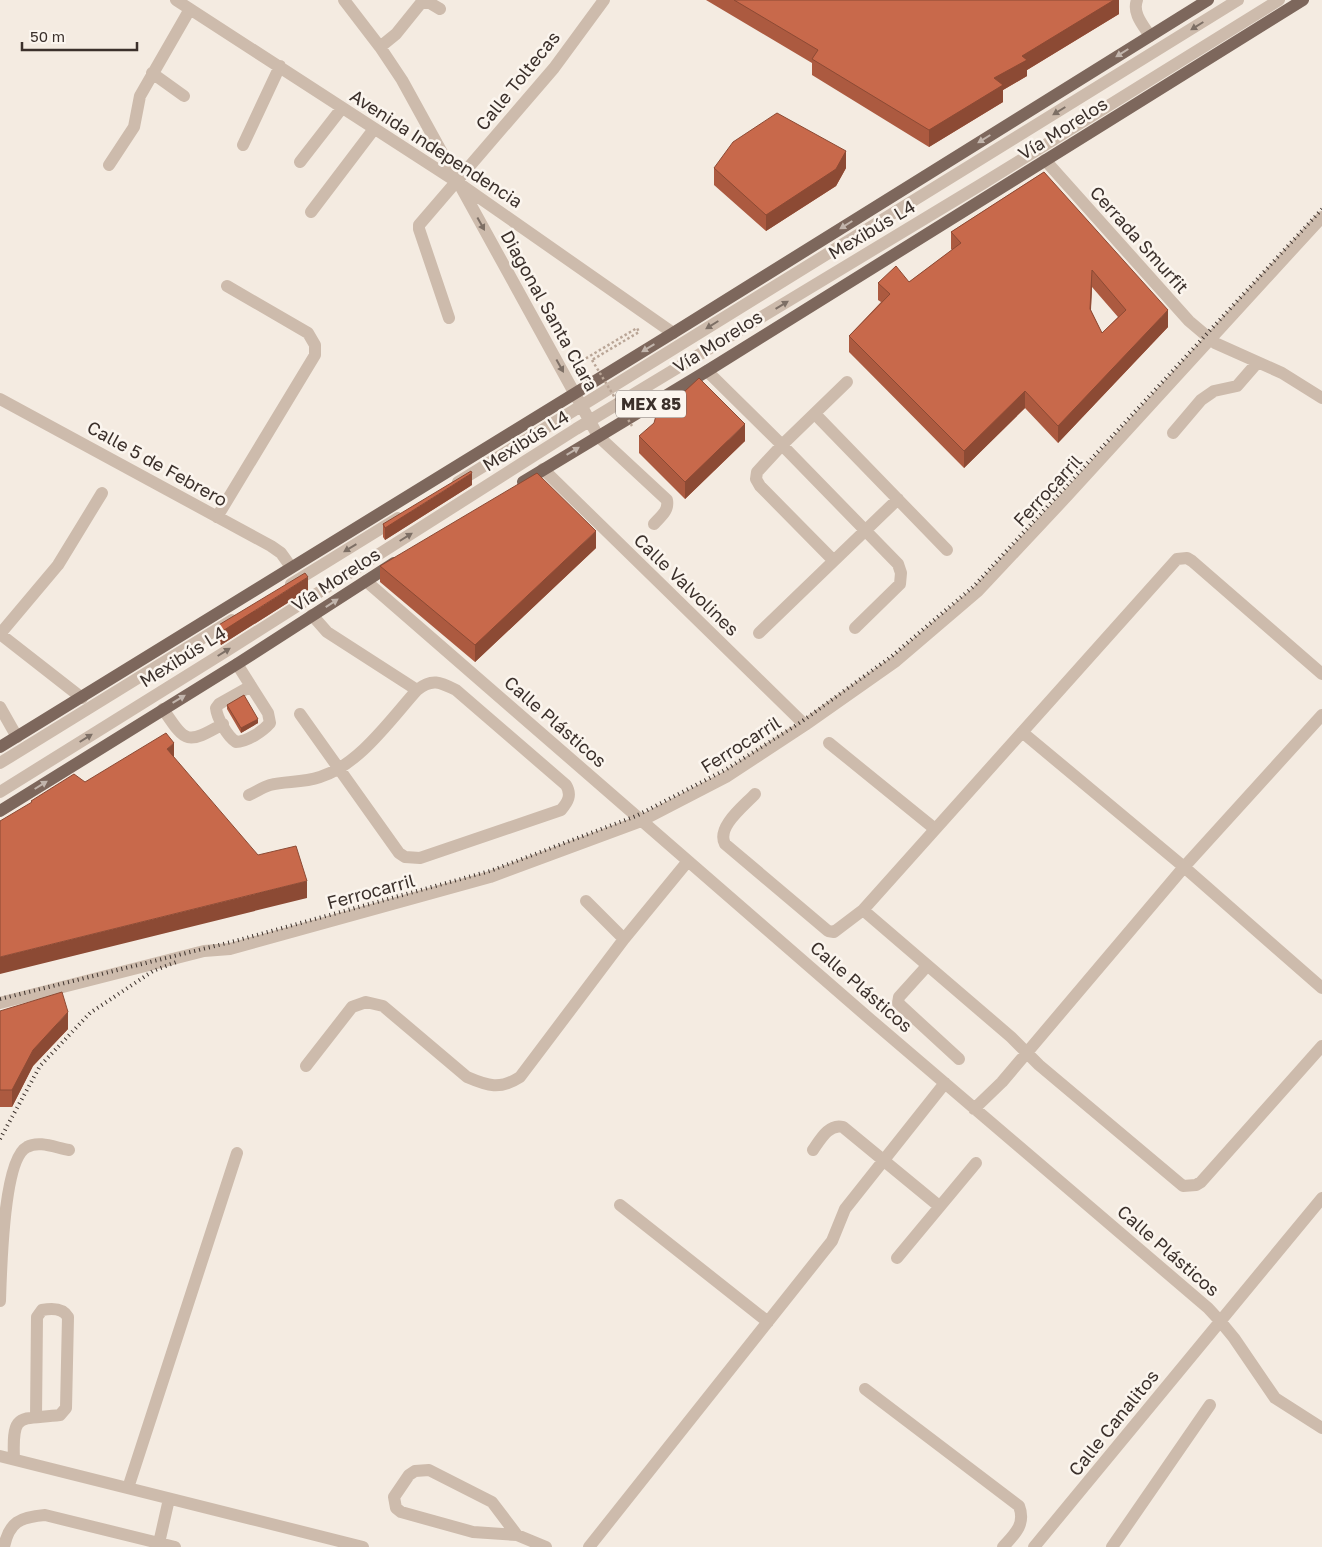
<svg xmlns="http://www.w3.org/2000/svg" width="1322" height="1547" font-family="'Golos Text',sans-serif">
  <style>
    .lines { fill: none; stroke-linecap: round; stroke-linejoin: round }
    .path { stroke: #b9a596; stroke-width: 2.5; stroke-dasharray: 2.5 2.5; stroke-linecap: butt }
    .minor { stroke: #cdbbac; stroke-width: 12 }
    .major { stroke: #7d675c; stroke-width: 12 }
    .rail { stroke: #3b302b; stroke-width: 4; stroke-dasharray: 1 4; stroke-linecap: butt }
    .path-bridge { stroke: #b9a596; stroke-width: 2.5; stroke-dasharray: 2.5 2.5; stroke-linecap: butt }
    .wall { fill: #ac5a40; fill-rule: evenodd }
    .shaded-wall { fill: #8c4a34 }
    .building { fill: #c8694b; stroke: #8c4a34; fill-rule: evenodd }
    .oneway { fill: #7d6f65 }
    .oneway2 { fill: #c2b5ac }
    .labels { text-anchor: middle; stroke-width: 5; stroke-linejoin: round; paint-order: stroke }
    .shield { fill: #fbf5ee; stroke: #756b66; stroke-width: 1 }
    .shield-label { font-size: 16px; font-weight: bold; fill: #3b302b }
    .street-label { font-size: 18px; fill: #3b302b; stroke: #fbf5ee }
  </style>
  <rect width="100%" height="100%" fill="#f4ebe1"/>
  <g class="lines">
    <path class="path" d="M573,366L637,328L639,332L592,360"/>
    <path class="minor" d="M176,0L457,182L673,333
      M344,0L380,47L402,80L598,436L667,500C669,511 661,516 654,524
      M1137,0C1132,13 1143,25 1150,36
      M380,47L396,34L421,3H430L440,9
      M152,73L184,96
      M243,145L280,66
      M1045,160L1189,321L1215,343L1282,373L1322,398
      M300,162L342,108
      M109,165L134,127L140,96L190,9
      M311,212L374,129
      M449,318L419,229V225L554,68L604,0
      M707,371L782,445L898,564L901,573L900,584L855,628
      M0,399L271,546L281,553L291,567
      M815,414L947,550
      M1173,433L1201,400L1214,391L1237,386L1257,363
      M543,469L805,725
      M458,482L1238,0
      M217,517L315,355V345L308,333L227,286
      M833,560L760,486L756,479L757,472L782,445L847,382
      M366,581L871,1020L1208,1308L1220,1321L1234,1338L1275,1398L1322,1428
      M291,584L398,518
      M312,615L327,632L417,690
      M759,633L898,499
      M0,634L58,565L102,493
      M0,634L82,698
      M237,664L268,713L270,723C263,731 247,742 236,742C227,736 217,718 216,708L219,704L251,686
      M0,707L17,737
      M163,709C186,743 186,745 223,724
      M1022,732L1184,867L1322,988
      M829,743L935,829
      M0,763L232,620
      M0,792L228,650L576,429L982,184L1279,0
      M755,794C744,806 716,827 725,844L828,931L834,932L863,910L1177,559L1187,558L1192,561L1322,674
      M249,795C256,792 263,787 270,785C286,781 302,783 320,777C359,765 390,720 417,690C432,678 440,682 456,690L566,785C572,795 568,802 561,810L420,858L405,857L399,853L300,714
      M586,901L624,939
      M863,910L1011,1037L1039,1065L1183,1186L1196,1185L1201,1182L1322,1046
      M927,966L899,997L898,1003L959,1059
      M0,1003L204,951L230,949L490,877L641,821L726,777L805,725L896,661L978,591L1067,496L1322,217
      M306,1066L352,1007L366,1002L383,1006L467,1077C488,1086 500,1090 520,1077L624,939L688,861
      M974,1109L1002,1082L1184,867L1322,715
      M813,1150C820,1140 829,1123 843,1127L939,1206
      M620,1205L768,1322
      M897,1258L976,1163
      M0,1301C1,1273 3,1159 27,1147C39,1140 56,1148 69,1150
      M865,1389L1019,1506C1026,1524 1015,1534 1003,1547
      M0,1456L363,1547
      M14,1459C12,1411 19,1420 60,1415L66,1408L68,1317C63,1308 52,1308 42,1310L37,1317L36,1417
      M128,1488L237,1153
      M517,1535L492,1502L429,1470L415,1471L409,1475L394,1497L396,1508L401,1512L473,1532L517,1535L546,1547
      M159,1543L169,1499
      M4,1547C9,1522 20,1517 45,1515L175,1547
      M589,1547L832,1241L845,1209L945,1083
      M1034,1547L1322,1198
      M1112,1547L1210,1405"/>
    <path class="major" d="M523,482L707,371L1303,0
      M0,747L673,333L1208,0
      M0,811L237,664L394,563"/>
    <path class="rail" d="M0,999L235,941L490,871L636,816L725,770L801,722L892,656L974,586L1322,209
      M0,1139L40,1066L90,1013L153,971L179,961"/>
    <path class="path-bridge" d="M592,360L632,426"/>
  </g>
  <path class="wall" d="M706,0H1119V14L1027,70V76L1003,90V102L929,147L812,75V63Z
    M714,168H846L836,186L766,231L714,185Z
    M1044,172L1168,327L1058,443L1025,408L964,468L849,352V336L881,302L878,300V283L909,282L952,250L951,249V232ZM1092,287L1118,317L1102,333L1091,310Z
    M639,436L745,441L685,499L639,453Z
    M472,485L385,540L383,537V524Z
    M596,548L475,662L380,582V566Z
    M308,590L221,645L217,639V626Z
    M227,705L258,723L241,733L227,709Z
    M0,1011L68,1029L33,1066L12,1107H0Z"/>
  <path class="shaded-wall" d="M1107,0H1119V14L1027,70V76L1003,90V102L929,147V130L994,78L1022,56Z
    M846,151V168L836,186L766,231V215Z
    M1092,270V287L1090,325V309Z
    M1168,310V327L1058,443V426Z
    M1025,391V408L964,468V451Z
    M745,424V441L685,499V482Z
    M472,473V485L385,540V528Z
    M596,531V548L475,662V645Z
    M308,577V590L221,645V632Z
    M258,719V723L241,733V728Z
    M174,743V760L167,749Z
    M307,881V898L0,974V957Z
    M68,1012V1029L33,1066L12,1107V1090L33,1050Z"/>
  <path class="building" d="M734,0H1114L1022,56L1027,60L994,78L1003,85L929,130L812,59L818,50Z
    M777,113L846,151L836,169L766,215L714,168L733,142Z
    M1044,172L1168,310L1058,426L1025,391L964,451L849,336L890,294L878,283L896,266L909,282L961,243L951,232ZM1092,270L1126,310L1102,333L1090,309Z
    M699,378L745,424L685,482L639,436L654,423L657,412L676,393L684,392Z
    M471,471L472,473L385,528L383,524Z
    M537,473L596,531L475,645L380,566Z
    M305,573L308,577L221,632L217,626Z
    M244,695L258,719L241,728L227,705Z
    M166,733L174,743L167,749L258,855L296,846L307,881L0,957V821L32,802L31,801L74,774L85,782Z
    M62,992L68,1012L33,1050L12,1090H0V1011Z"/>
  <defs><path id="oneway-solid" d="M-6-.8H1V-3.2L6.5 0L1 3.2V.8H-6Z" transform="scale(1.25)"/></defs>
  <g class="oneway">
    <use href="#oneway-solid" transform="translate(1197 26) rotate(148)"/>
    <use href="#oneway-solid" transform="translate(1059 111) rotate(148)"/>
    <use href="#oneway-solid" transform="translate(481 224) rotate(61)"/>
    <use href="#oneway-solid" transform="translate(782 305) rotate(-31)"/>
    <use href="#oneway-solid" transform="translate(712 325) rotate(148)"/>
    <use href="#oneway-solid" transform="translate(560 366) rotate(61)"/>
    <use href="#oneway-solid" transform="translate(406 537) rotate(-32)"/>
    <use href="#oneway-solid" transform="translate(350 548) rotate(149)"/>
    <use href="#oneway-solid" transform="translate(224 652) rotate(-32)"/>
    <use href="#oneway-solid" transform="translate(86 738) rotate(-32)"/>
  </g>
  <g class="oneway2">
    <use href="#oneway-solid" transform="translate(1122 53) rotate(148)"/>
    <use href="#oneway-solid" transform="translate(984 139) rotate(148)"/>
    <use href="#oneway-solid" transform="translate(846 225) rotate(148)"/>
    <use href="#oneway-solid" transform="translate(648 348) rotate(149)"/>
    <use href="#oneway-solid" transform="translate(573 451) rotate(-31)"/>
    <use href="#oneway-solid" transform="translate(332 603) rotate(-33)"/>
    <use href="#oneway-solid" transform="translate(179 699) rotate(-31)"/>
    <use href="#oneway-solid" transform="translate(41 785) rotate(-32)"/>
  </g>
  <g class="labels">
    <rect class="shield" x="616" y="390.5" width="70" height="27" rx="4"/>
    <g class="shield-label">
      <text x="651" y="410">MEX 85</text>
    </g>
    <g class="street-label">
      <text transform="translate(518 81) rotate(-51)" y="6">Calle Toltecas</text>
      <text transform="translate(1063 129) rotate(-32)" y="6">Vía Morelos</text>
      <text transform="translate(436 149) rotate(33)" y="6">Avenida Independencia</text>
      <text transform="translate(872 230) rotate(-31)" y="6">Mexibús L4</text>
      <text transform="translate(1139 240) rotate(48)" y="6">Cerrada Smurfit</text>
      <text transform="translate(549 311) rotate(61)" y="6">Diagonal Santa Clara</text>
      <text transform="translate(718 342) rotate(-32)" y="6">Vía Morelos</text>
      <text transform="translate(526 441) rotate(-32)" y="6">Mexibús L4</text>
      <text transform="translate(157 464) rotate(29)" y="6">Calle 5 de Febrero</text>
      <text transform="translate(1048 491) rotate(-47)" y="6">Ferrocarril</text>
      <text transform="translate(336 580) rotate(-33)" y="6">Vía Morelos</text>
      <text transform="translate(686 585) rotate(44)" y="6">Calle Valvolines</text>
      <text transform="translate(183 657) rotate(-32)" y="6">Mexibús L4</text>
      <text transform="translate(555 722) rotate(41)" y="6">Calle Plásticos</text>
      <text transform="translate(741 745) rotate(-32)" y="6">Ferrocarril</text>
      <text transform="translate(371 892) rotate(-15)" y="6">Ferrocarril</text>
      <text transform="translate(861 987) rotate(41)" y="6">Calle Plásticos</text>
      <text transform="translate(1168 1251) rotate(41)" y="6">Calle Plásticos</text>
      <text transform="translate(1114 1423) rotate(-51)" y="6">Calle Canalitos</text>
    </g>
  </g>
  <path d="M22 42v8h115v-8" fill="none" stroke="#3b302b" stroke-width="2.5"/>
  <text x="30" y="42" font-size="15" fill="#3b302b" stroke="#fbf5ee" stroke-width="4" paint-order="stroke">50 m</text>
</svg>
